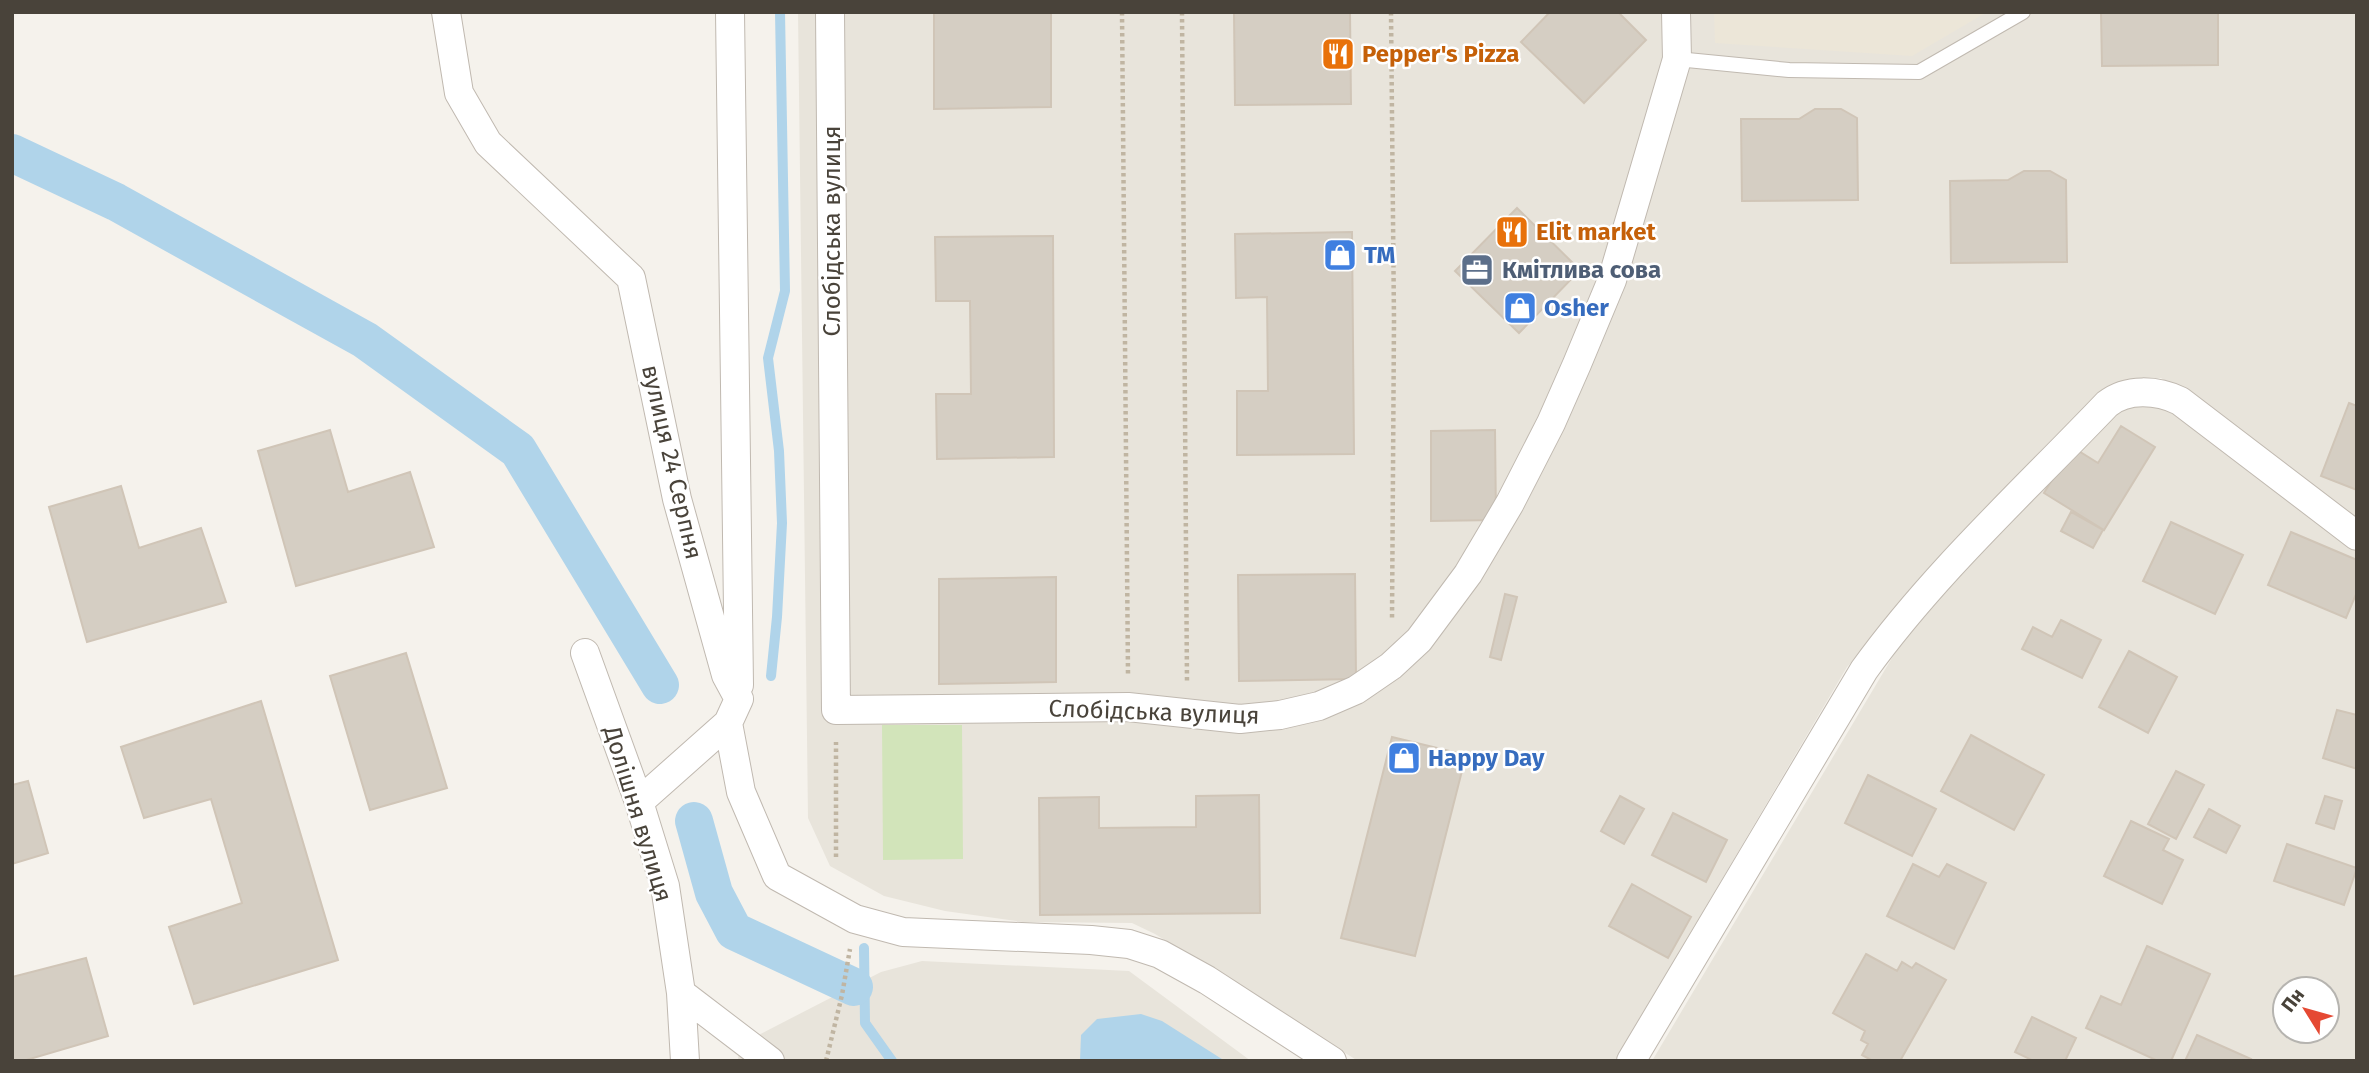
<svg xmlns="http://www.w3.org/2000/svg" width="2369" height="1073" font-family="'Fira Sans',sans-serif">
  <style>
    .residential { fill: #e8e4db; fill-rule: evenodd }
    .education { fill: #ece6d8 }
    .green { fill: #d2e4ba }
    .water { fill: #b0d4ea }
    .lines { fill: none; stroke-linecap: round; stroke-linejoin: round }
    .stream { stroke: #b0d4ea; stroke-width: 10 }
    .canal { stroke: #b0d4ea; stroke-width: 38 }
    .building { fill: #d5cec3; stroke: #d0c5b7; stroke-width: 2 }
    .service-casing { stroke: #c0b9b0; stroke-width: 16 }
    .minor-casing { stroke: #c0b9b0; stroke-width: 30 }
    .path { stroke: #c0b5a2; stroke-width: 4.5; stroke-dasharray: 3.5 3.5; stroke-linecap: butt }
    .service { stroke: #fff; stroke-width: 14 }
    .minor { stroke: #fff; stroke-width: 28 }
    .labels { text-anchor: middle; stroke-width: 5; stroke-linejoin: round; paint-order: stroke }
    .food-label { font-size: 24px; font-weight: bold; fill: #c56008; stroke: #fff; text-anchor: start }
    .street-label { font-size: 24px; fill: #49433a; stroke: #fff }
    .shop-label { font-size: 24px; font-weight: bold; fill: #366cbe; stroke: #fff; text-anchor: start }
    .service-label { font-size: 24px; font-weight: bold; fill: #4e5e75; stroke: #fff; text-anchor: start }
  </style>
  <rect width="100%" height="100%" fill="#f5f2ec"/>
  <path class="residential" d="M798,12H2357V518L2161,378L2106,387L1847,667L1615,1061H1358L1155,934L1132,923L1023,922L945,911L884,896L830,866L808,818Z
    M2118,399L2166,406L2357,544V1061H1652L1905,636ZM2285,989H2327V1031H2285Z
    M922,961L1129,971L1251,1061H738L739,1045L881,972Z"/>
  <path class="education" d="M1714,12H1987L1912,56L1715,43Z"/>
  <path class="green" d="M882,725H962L963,859L883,860Z"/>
  <path class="water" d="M1141,1014L1162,1021L1225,1061H1080L1081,1035L1097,1019Z"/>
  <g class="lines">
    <path class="stream" d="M771,676L777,617L782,523L779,451L768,358L785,291L780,12
      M864,948L865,1023L892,1061"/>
    <path class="canal" d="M12,153L116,202L365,340L518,450L660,685
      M694,821L714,893L734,931L854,987"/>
  </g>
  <path class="building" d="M934,12H1051V107L934,109Z
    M1234,12H1350L1351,104L1235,105Z
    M1550,12H1618L1646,40L1584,103L1521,42Z
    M2101,12H2218V65L2102,66Z
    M1815,109H1841L1857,118L1858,200L1742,201L1741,119H1799Z
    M2024,171H2050L2066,180L2067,262L1951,263L1950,181L2008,180Z
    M1517,208L1580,270L1519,333L1455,271Z
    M1352,232L1354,454L1237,455V391H1268L1267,297L1236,298L1235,234Z
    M1053,236L1054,457L937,459L936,394H971L970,301H936L935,237Z
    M2349,403L2357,406V490L2321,476Z
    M2121,426L2155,447L2104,530L2044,493L2072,447L2098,463Z
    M330,430L348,492L410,472L434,547L296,586L258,451Z
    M1495,430L1496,520L1431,521V431Z
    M121,486L139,548L201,528L226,602L87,642L49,507Z
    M2071,512L2103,530L2093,548L2061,531Z
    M2171,522L2243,555L2215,614L2143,581Z
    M2291,532L2357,560V592L2346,618L2268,585Z
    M1355,574L1356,679L1239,681L1238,575Z
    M1056,577V682L939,684V579Z
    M1505,594L1517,597L1501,660L1490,657Z
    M2061,620L2101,640L2082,678L2022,649L2033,627L2052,637Z
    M2129,651L2177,677L2148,733L2099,707Z
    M406,653L447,788L370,810L330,676Z
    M261,701L338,960L194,1004L169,927L242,903L211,799L144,818L121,747Z
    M2337,710L2357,715V769L2323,758Z
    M1971,735L2044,775L2014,830L1941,791Z
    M1392,737L1466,755L1415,956L1341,938Z
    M2176,771L2204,785L2176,839L2148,824Z
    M1868,775L1936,809L1912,856L1845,823Z
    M28,781L48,853L12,864V785Z
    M1259,795L1260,913L1040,915L1039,798L1099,797V828L1196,827V796Z
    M1620,796L1644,809L1624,844L1601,831Z
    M2325,796L2342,801L2334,829L2316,823Z
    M2209,809L2240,826L2226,853L2194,837Z
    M1673,813L1727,840L1706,882L1652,855Z
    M2131,821L2169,839L2163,850L2183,860L2162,904L2104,876Z
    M2287,844L2357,868L2344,905L2274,881Z
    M1913,864L1939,877L1947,864L1986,883L1954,949L1887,916Z
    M1632,884L1691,917L1668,958L1609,926Z
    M2147,946L2210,974L2171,1061H2158L2086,1028L2101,996L2121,1005Z
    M1866,954L1897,971L1902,962L1912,968L1916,963L1946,980L1900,1061H1873L1862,1055L1868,1044L1861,1040L1865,1031L1833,1013Z
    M86,958L108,1036L23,1061H12V977Z
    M2032,1017L2076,1038L2065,1061H2034L2015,1052Z
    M2197,1035L2251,1059L2250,1061H2185Z"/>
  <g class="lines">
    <defs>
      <path id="service" d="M1677,59L1789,70L1919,72L2023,12"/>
      <path id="minor" d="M446,12L459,93L488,143L631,278L677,499L726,675L739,699L728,723L741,792L777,876L855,919L903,932L1091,940L1129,944L1160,954L1207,980L1332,1061
        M730,12L739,685
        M830,12L836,710L1128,707L1240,719L1280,715L1319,706L1356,690L1391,666L1419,640L1468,574L1510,503L1551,423L1577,364L1612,280L1677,59L1676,12
        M585,653L639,802L665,886L681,993L685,1061
        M639,802L728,723
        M681,993L770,1061
        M1631,1061L1864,670C1934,573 2025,490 2107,404C2127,388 2157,390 2180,401L2357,536"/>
    </defs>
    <use href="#service" class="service-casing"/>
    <use href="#minor" class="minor-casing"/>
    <path class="path" d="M1122,12L1128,674
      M1182,12L1187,681
      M1391,12L1394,321L1392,620
      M836,857V742
      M826,1061L842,995L850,949"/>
    <use href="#service" class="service"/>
    <use href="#minor" class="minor"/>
  </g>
  <defs>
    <symbol id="restaurant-square" viewBox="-11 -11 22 22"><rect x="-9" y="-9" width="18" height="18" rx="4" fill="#e8710a" stroke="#fff"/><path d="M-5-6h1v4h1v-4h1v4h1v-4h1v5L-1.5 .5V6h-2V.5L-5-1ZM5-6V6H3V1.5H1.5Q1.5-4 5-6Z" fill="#fff"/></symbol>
    <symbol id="shop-square" viewBox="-11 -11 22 22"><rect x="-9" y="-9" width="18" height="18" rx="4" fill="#3f7fe0" stroke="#fff"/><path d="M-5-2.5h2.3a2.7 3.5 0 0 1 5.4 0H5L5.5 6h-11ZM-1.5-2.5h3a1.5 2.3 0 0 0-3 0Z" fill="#fff"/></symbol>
    <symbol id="office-square" viewBox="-11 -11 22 22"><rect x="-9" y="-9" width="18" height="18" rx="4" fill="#5c6f8a" stroke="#fff"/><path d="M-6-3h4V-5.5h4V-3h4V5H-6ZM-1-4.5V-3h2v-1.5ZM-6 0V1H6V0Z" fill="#fff"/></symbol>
  </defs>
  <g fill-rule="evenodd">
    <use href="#restaurant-square" x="1319" y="35" width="38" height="38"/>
    <use href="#restaurant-square" x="1493" y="213" width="38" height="38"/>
    <use href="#shop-square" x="1321" y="236" width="38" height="38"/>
    <use href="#office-square" x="1458" y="251" width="38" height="38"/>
    <use href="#shop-square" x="1501" y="289" width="38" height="38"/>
    <use href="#shop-square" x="1385" y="739" width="38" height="38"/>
  </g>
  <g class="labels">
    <g class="food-label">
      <text x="1362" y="62">Pepper's Pizza</text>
      <text x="1536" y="240">Elit market</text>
    </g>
    <g class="street-label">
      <text transform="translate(832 231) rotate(-90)" y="8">Слобідська вулиця</text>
      <text transform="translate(672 462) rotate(77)" y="8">вулиця 24 Серпня</text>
      <text transform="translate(1154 712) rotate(2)" y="8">Слобідська вулиця</text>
      <text transform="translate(638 814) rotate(73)" y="8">Долішня вулиця</text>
    </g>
    <g class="shop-label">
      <text x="1364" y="263">TM</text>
      <text x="1544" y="316">Osher</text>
      <text x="1428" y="766">Happy Day</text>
    </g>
    <g class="service-label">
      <text x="1502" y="278">Кмітлива сова</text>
    </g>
  </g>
  <rect width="2369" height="1073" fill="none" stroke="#49433a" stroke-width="28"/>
  <g transform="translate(2306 1010) rotate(307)"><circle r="33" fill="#ffffff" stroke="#b6b4b0" stroke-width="2"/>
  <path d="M0-5L12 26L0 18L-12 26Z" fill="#e54933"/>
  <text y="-10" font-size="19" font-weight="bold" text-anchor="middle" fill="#49433a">Пн</text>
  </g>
</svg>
